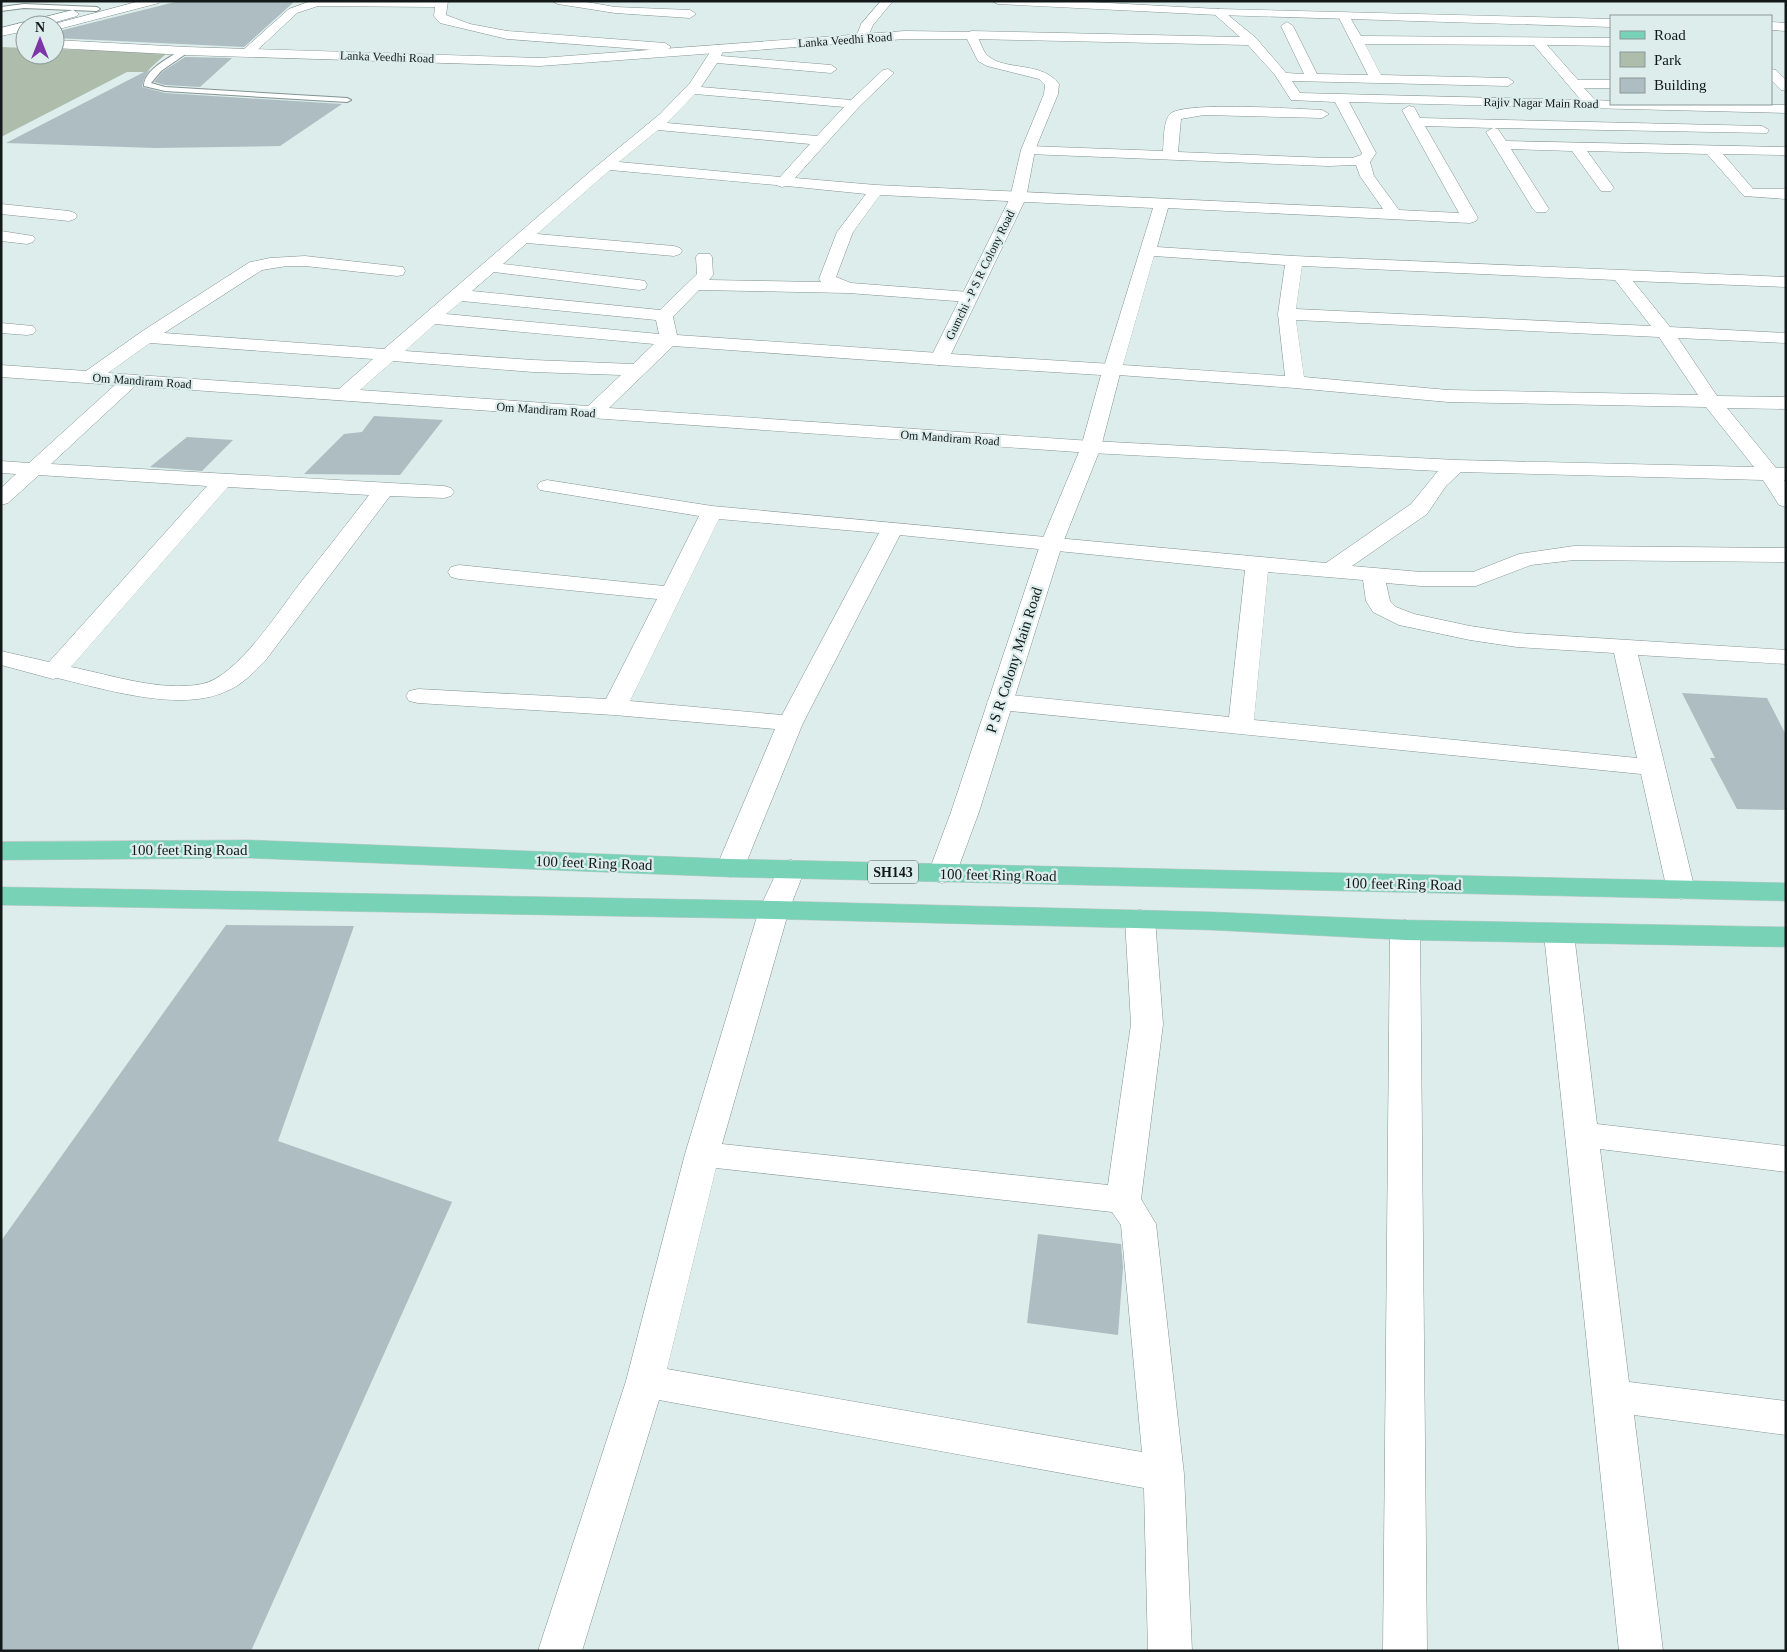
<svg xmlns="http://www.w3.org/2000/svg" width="1787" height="1652" font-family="Georgia,serif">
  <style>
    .green { fill: #aebcac }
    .building { fill: #adbdc1 }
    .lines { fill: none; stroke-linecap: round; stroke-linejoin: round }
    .service-casing { stroke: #839392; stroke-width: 2 }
    .minor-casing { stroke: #839392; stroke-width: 1 }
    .tertiary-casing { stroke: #839392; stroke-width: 1 }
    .primary-casing { stroke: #c6c8c8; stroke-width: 1 }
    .service { fill: #fff; fill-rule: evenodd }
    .minor { fill: #fff; fill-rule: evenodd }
    .tertiary { fill: #fff; fill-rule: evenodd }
    .primary { fill: #78d2b6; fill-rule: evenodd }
    .labels { text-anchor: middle; stroke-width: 4.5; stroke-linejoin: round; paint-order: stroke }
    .far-street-label { font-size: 12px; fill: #121918; stroke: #dcedeb }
    .shield { fill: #dcedeb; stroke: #4f5957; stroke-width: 1 }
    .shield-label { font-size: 14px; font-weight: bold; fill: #121918 }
    .street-label { font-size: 15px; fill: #121918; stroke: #dcedeb }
  </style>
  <rect width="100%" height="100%" fill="#dcedeb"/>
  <path class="green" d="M1,47L25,48V55H55V49L168,52L146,72H127L1,137Z"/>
  <path class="building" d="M179,1H295L244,47L55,38V32Z
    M185,57H186L232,58L200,87L165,85L154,82L162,72Z
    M150,69L144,79L142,87L165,93L342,104L280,146L155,148L6,143Z
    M374,416L443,420L400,475L304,474L344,434L362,432Z
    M187,437L233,440L202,471L150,467Z
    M1682,693L1767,698L1786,735V810L1737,809L1710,758H1715Z
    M226,925L354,926L278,1141L452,1202L251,1651H1V1241Z
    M1038,1234L1121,1244L1123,1267L1118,1335L1027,1323Z"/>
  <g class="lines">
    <defs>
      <path id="service" d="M24,4L97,7L100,9L97,11L24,8L1,11V7Z
        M183,49L190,51L161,71L151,83L165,87L347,98L351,100L347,102L165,91L144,86C144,69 171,57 183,49Z"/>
      <path id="minor" d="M311,1H448L446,15L470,24L507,31L665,43L671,47L665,51L507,39L440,23L434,16L435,7L318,6L297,13L251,56H243L241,53L243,50L289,9Z
        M552,1H581L615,7L690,10L696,14L690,18L615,13L558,4Z
        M881,1H893L873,25L866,41H858L856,38L861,24Z
        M1218,9L1222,10L1256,38L1286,73L1304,74L1281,26L1287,22L1293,26L1317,74L1368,75L1338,16L1344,12L1348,14L1361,36L1611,38V46L1547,45L1578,80H1611V88H1584L1595,100L1611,101V104L1786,105V113L1349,102L1376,153L1370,162L1374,176L1399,210L1459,213L1402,110L1409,106L1414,107L1420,118L1762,126L1769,130L1767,133L1494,128L1498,129L1506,141L1783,147H1786V155H1783L1723,154L1753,189H1786V199L1744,196L1707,154L1587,151L1614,188L1611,191H1601L1572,151L1511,149L1549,209L1546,212H1536L1533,209L1486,132L1493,128L1425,126L1478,218L1476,221L1470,223L1168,208L1157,247L1294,256L1786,277V287L1633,281L1670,327L1786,333V343L1678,338L1717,396L1786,397V409L1727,408L1776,468H1786V480H1784L1786,483V507L1779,505L1763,480L1461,472L1446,486L1427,514L1352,566L1421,572H1473L1519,554L1574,546L1786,548V562L1574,560L1531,565L1476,586H1421L1386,583L1390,601L1396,607L1414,614L1470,626L1517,633L1786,650V664L1638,655L1695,890L1691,896L1681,899L1671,896L1667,890L1641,774L1000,710L991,707L987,702L991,697L1000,694L1229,717L1245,570L900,535L803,723L744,868L740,874L730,877L720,874L716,868L775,729L614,715L418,703L409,701L406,696L409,691L418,689L606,699L657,599L459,579L451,577L448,572L451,567L459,565L664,586L699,516L540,490L537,486L540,482L547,480L712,506L1326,563L1411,504L1438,471L1091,453L135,386L51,464L444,486L451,488L454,492L451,496L444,498L390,496L265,661C254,672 243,684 229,690C183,714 105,689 57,678L53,679L1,665V651L49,662L207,486L39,475L8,503L1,505V488L16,474L1,473V461L29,463L115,385L1,377V365L86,371L144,330L250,262L256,261L270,258L305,256L403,267L405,271L403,275L397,276L305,266H287L262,270L164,333L384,349L592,170L660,114L690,83L714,46L718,45L724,49L721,56L831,65L837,69L831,73L717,63L701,87L851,100L883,70L888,69L894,73L859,107L795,178L876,185L1383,209L1360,176L1356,165L1328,166L1028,154L1023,153L1021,150L1023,147L1028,146L1163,151C1164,141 1163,122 1170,114C1183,101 1298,109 1322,110L1329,114L1322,118L1204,115L1181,119L1178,152L1328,158H1352L1361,155L1362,153L1335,102L1291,100L1275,75L1248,45L971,39L965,35L971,31L1240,37L1214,14L1212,12ZM1365,44L1534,45L1581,100L1300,93L1292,81L1508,86L1514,82L1508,78L1381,75ZM695,94L844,107L817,136L667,123ZM658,130L810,144L780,177L619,162ZM610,170L776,185L782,187L787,186L866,194L837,232L819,279L821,282L709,280L713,275L712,257L710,254H698L696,257L697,274L660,310L472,291L494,272L639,290L645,289L647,285L645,281L639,280L503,264L527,243L674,256L680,254L682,251L680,248L674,246L537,234ZM880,195L1153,208L1103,370L1105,374L1295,388L1448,402L1706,407L1754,467L1456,460L1091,441L609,408L673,346L939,365L946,363L948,359L946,355L939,353L677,335L673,317L699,290L848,293L969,302L975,301L978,297L975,293L969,292L851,283L836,277L853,232ZM1154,256L1285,265L1278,314L1285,376L1123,365ZM1302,266L1615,280L1651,326L1296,309ZM462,301L656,320L659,334L446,314ZM1296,320L1659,337L1698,395L1448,390L1304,377ZM435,324L654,344L633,364L533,360L405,351ZM150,343L373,359L339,389L108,373ZM393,361L533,372L621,375L588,406L360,390ZM228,487L369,495C347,524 324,553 301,582C280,609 237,677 202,684C160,692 112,675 71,667ZM719,519L879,533L782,715L630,701ZM1268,572L1363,580L1366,601L1373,612L1399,625L1470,640L1517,647L1614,653L1637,758L1254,720Z
        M1771,69L1776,70L1786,80V91L1781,90L1771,80Z
        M1,204L69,211L75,213L77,216L75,219L69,221L1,214Z
        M1,231L33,236L35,239L33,242L27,244L1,241Z
        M1,323L33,326L36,330L33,334L27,335L1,333Z
        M791,860L801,863L805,869L789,910L722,1144L1108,1185L1131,1024L1125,919L1130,912L1140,910L1150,912L1155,919L1163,1024L1141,1199L1156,1224L1184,1474L1192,1651H1148L1144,1488L659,1400L582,1651H538L626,1381L685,1154L759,910L781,863ZM716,1168L1112,1212L1121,1225L1142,1452L667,1369Z
        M1405,920L1415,923L1420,930L1427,1651H1383L1390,930L1395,923Z
        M1559,924L1569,927L1574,934L1597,1124L1786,1146V1172L1600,1149L1629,1382L1786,1401V1435L1634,1415L1663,1651H1619L1544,934L1549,927Z"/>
      <path id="tertiary" d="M140,1H161L159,3L55,30V25H50Z
        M992,1H1072L1218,9L1611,19V27L1218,15L998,4Z
        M73,10L79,14L77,16L45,25H25V31L1,36V28Z
        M1771,22L1786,23V31L1771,30Z
        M905,31L975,32C980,39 982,51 988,56C1005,71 1042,61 1059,84L1058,94L1035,150L1026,198L951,354L1112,364L1119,366L1121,370L1101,447L1062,545L979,812L956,874L952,880L942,883L932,880L928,874L951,812L1040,545L1081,447L1101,375L939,365L932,363L930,359L1010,198L1021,150L1044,94L1045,85L1039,79L987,66L978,61L967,39H905L540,66L186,55L55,48V40L186,47L540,58Z"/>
      <path id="primary" d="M249,840L730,859L1786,883V901L730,877L249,858L1,860V842Z
        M1,887L774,901L1212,912L1405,920L1786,927V947L1405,940L1212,930L774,919L1,905Z"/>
    </defs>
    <use href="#service" class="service-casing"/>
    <use href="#minor" class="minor-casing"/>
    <use href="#tertiary" class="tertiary-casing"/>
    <use href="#primary" class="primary-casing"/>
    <use href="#service" class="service"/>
    <use href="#minor" class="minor"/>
    <use href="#tertiary" class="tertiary"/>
    <use href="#primary" class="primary"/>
  </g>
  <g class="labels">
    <g class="far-street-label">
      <text transform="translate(845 40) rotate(-4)" y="4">Lanka Veedhi Road</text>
      <text transform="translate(387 57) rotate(2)" y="4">Lanka Veedhi Road</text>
      <text transform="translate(1541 103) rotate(1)" y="4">Rajiv Nagar Main Road</text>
      <text transform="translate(980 275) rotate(-64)" y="4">Gumchi - P S R Colony Road</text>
      <text transform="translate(142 381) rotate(4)" y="4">Om Mandiram Road</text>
      <text transform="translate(546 410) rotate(4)" y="4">Om Mandiram Road</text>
      <text transform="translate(950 438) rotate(4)" y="4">Om Mandiram Road</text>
    </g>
    <rect class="shield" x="868" y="860.5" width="50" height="23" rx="4"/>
    <g class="shield-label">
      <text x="893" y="877">SH143</text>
    </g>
    <g class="street-label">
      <text transform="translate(1014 660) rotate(-72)" y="5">P S R Colony Main Road</text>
      <text x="189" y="855">100 feet Ring Road</text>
      <text transform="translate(594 863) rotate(2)" y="5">100 feet Ring Road</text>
      <text transform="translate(998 875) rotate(1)" y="5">100 feet Ring Road</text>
      <text transform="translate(1403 884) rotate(1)" y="5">100 feet Ring Road</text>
    </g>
  </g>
  <rect width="1787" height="1652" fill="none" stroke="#121918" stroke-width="5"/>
  <rect x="1610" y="15" width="162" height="90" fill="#dcedeb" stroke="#8b9897"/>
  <rect x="1620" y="31" width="25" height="8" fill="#78d2b6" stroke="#8b9897"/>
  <text x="1654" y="40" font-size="15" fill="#121918">Road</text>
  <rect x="1620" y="52" width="25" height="15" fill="#aebcac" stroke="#8b9897"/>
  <text x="1654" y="65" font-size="15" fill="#121918">Park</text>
  <rect x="1620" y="78" width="25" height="15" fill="#adbdc1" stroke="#8b9897"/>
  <text x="1654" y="90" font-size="15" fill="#121918">Building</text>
  <g transform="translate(40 40)"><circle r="24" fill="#dcedeb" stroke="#8b9897"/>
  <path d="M0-4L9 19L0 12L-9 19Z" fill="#7e35a8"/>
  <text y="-8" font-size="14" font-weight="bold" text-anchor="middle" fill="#121918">N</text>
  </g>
</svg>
